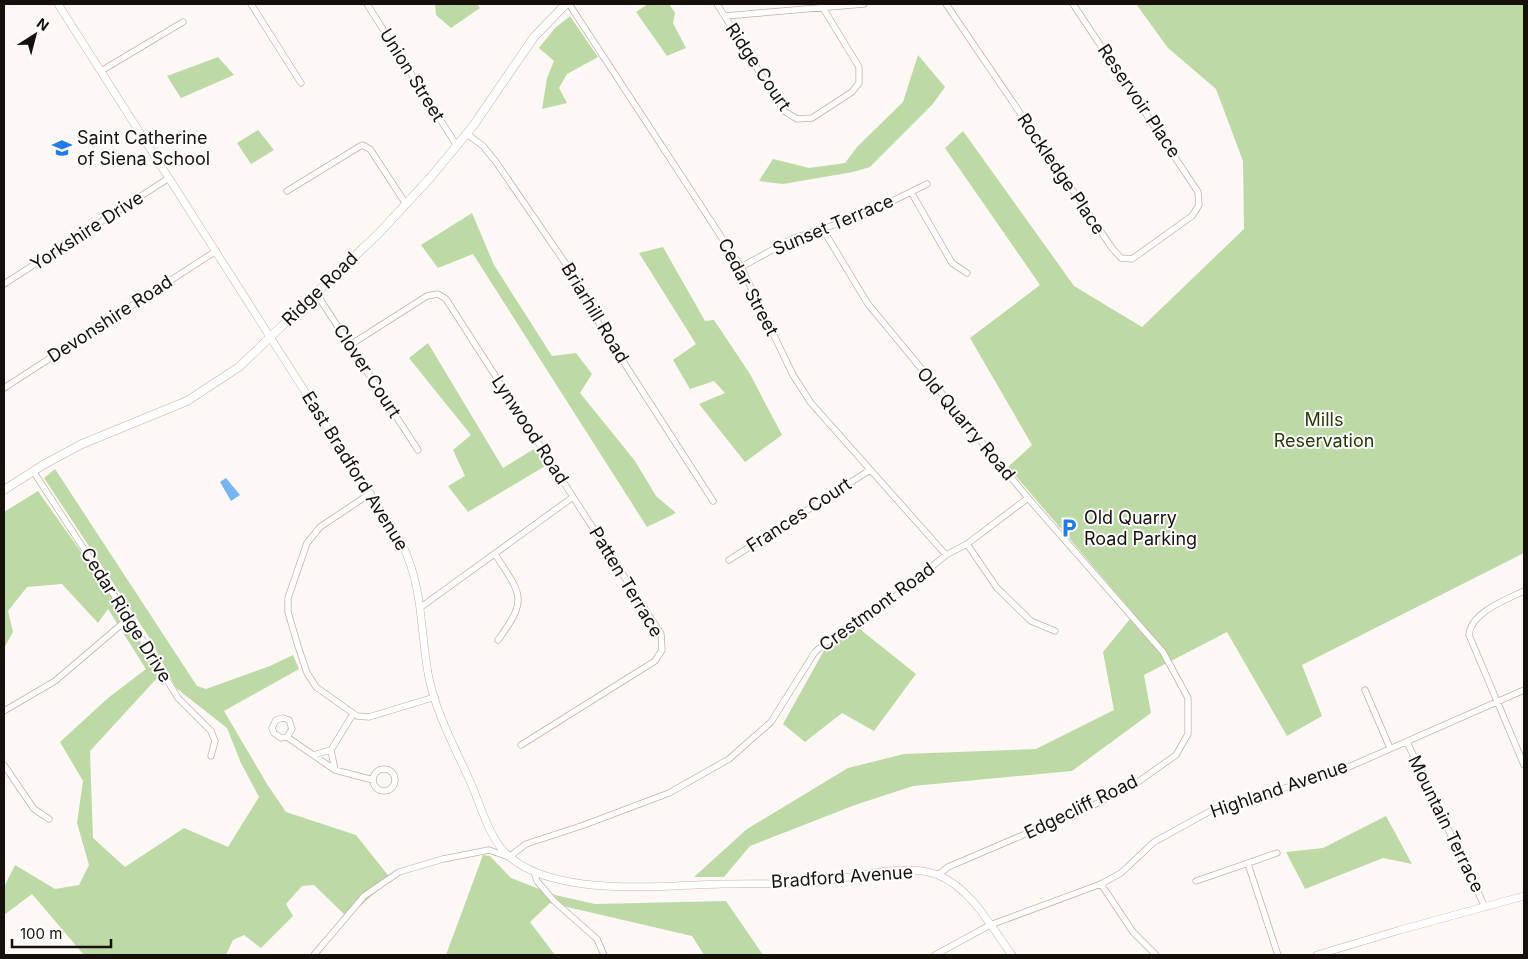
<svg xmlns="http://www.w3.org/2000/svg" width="1528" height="959" font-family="Inter,sans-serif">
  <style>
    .green { fill: #bdd9a6 }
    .water { fill: #77b4f1 }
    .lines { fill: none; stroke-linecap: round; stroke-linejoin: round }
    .minor-casing { stroke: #c8b0a4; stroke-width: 7 }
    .tertiary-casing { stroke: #c8b0a4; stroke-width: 8 }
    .secondary-casing { stroke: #c8b0a4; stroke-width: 9 }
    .minor { stroke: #fff; stroke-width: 5.5 }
    .tertiary { stroke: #fff; stroke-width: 7 }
    .secondary { stroke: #fff; stroke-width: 8 }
    .labels { text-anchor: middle; stroke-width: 4; stroke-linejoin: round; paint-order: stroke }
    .street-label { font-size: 18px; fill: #170f0a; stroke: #fff }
    .poi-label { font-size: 18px; fill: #170f0a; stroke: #fff; text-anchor: start }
    .park-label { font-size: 18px; fill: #223a04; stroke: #fff }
  </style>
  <rect width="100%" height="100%" fill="#fdf8f5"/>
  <path class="green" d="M435,4H477L480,8L451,28L436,15Z
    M648,4H669L675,13L673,23L686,48L667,56L636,12Z
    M1136,4H1524V553L1302,665L1322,716L1287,736L1227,632L1144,675L1151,713L1072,771L913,786L855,805L750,846L724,877H694L747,829L848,768L904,754L1036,749L1114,710L1103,652L1134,614L1008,467L1032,445L970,338L1040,285L945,148L963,131L1074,286L1142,327L1244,229L1243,161L1216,89L1168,48Z
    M570,16L598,57L567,74L559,88L567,103L542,109L547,78L554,61L539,48L555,28Z
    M918,55L945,87L932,105L870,167L853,172L783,184L759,181L773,159L809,168L845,163L857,147L903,102Z
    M218,57L234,75L181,98L167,76Z
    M258,130L274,150L251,164L237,143Z
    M472,213L494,265L552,356L576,353L592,374L580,393L635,461L656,496L676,513L647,527L473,254L438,268L421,245Z
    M663,247L705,321L714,320L750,374L782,435L745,462L699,404L725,393L714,381L690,389L673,360L696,344L639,253Z
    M428,343L503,468L534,449L547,465L468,512L448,486L465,476L453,450L471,435L409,358Z
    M55,469L197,686L206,689L270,666L293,655L299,669L224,711L267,784L286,812L356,835L391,879L347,917L314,885L302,886L286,904L293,916L261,948L244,935L233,940L226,955H84L32,894L4,915V887L15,865L55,889L79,885L89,865L77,823L83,781L60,742L108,698L146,669L108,609L98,623L62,584L27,587L8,611L13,632L4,648V512L38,491C78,549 128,613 158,677L90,751L93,838L125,867L184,828L228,847L259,797L241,763L227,728L176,688L149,637L44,478Z
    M856,626L916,674L874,731L842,713L805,742L783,724L827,645Z
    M1386,816L1412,864L1383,858L1305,889L1286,852L1323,848Z
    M483,855L490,856L511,878L555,895L595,904L726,901L763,955H704L692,936L550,903L530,922L555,955H446Z"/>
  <path class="water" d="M226,478L240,495L231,501L220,482Z"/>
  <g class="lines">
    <defs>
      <path id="minor" d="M251,4L301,83
        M367,4L457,146
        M569,4L741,267L793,375L811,403L946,555
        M717,4L784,111L797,119L812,118L852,92L859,83V67L823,8
        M946,4L1112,248L1121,258L1132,259L1192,216L1199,205L1198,192L1073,4
        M725,16L864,4
        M101,71L183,22
        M467,134L483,146L496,162L568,267L601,327L713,501
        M287,191L362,145L370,149L406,204
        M911,192L952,263L967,273
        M822,228L868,304L1028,498L1163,652L1188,698V734L1176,755L1138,782L1098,803L948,867L938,875
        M741,267L794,238L862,216L927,184
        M4,284L169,178
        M316,293L418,450
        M350,345L427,296L438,294L446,299L661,634L662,650L655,661L521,745
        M4,388L216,251
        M33,471L129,618L178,698L211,731L215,741L211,756
        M371,493L320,527L307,543L288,598V612L298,646L307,673L316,687L357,716L369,717L435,697
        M967,544L997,588L1031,621L1055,631
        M495,554C521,595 529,598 498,640
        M729,560L870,470
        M1524,591C1507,599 1470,613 1469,635L1524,765
        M421,607L573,497
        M1365,690L1390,748
        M4,711L55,681L129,618
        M287,737L281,738L274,733L272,728L276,720L283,718L289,720L292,729L287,737L335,770L373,780
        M1407,742L1485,907
        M331,750L335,770
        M313,755L331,750L353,714
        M4,765L34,809L49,819
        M373 780a11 11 0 1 1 22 0a11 11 0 1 1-22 0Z
        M1248,864L1278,955
        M534,872L537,881L554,901L597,939L604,955
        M1196,881L1277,853
        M1101,884L1133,932L1156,955
        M314,955L364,896L399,872L443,859L489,850L509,857L526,844L584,825L669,793L729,759L771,722L815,652L836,634L881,608L946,555L967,544L1028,498
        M935,955L990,925L1101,884L1121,873L1154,842L1214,809L1335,773L1524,690"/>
      <path id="tertiary" d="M58,4L402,544C423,587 420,627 428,673C435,713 457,751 473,788C481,808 488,831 501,848C543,900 661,885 722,884C754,883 787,885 819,882C853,878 905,862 938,875C972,889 991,927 1012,955
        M1317,955L1400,930L1524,896"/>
      <path id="secondary" d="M4,490L43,465L82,444L187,401L239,367L380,232L430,178L473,126L534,37L566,4"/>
    </defs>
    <use href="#minor" class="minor-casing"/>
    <use href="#tertiary" class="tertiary-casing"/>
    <use href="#secondary" class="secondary-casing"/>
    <use href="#minor" class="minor"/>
    <use href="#tertiary" class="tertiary"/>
    <use href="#secondary" class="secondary"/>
  </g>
  <defs>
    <symbol id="school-bare" viewBox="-9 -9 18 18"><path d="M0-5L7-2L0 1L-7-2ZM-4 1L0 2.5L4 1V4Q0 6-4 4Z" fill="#237be5" stroke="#fff" stroke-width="2.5" paint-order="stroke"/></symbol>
    <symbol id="parking-bare" viewBox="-9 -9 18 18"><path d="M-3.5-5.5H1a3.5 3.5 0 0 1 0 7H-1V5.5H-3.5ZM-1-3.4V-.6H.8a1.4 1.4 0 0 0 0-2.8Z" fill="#237be5" stroke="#fff" stroke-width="2.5" paint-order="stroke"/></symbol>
  </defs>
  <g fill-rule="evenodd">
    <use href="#school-bare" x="48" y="134" width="28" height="28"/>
    <use href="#parking-bare" x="1055" y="514" width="28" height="28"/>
  </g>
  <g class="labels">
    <g class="street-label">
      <text transform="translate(758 67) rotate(56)" y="6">Ridge Court</text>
      <text transform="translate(412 75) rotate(58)" y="6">Union Street</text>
      <text transform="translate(1139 101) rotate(56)" y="6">Reservoir Place</text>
      <text transform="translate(1061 174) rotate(56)" y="6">Rockledge Place</text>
      <text transform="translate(833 225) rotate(-23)" y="6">Sunset Terrace</text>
      <text transform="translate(87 231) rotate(-33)" y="6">Yorkshire Drive</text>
      <text transform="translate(748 287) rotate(62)" y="6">Cedar Street</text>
      <text transform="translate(320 289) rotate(-44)" y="6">Ridge Road</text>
      <text transform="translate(595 313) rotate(59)" y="6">Briarhill Road</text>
      <text transform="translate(110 319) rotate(-33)" y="6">Devonshire Road</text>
      <text transform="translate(367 371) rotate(57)" y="6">Clover Court</text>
      <text transform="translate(966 424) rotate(50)" y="6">Old Quarry Road</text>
      <text transform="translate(530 430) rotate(57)" y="6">Lynwood Road</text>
      <text transform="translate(355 471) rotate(58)" y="6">East Bradford Avenue</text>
      <text transform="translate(799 515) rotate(-33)" y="6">Frances Court</text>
      <text transform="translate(626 582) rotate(59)" y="6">Patten Terrace</text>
      <text transform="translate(877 607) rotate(-36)" y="6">Crestmont Road</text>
      <text transform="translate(126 615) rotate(58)" y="6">Cedar Ridge Drive</text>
      <text transform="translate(1279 789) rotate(-19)" y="6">Highland Avenue</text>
      <text transform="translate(1081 807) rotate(-26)" y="6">Edgecliff Road</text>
      <text transform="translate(1446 824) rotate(64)" y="6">Mountain Terrace</text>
      <text transform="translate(842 877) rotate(-4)" y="6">Bradford Avenue</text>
    </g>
    <g class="poi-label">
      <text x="77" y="144">Saint Catherine<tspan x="77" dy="21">of Siena School</tspan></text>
      <text x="1084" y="524">Old Quarry<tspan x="1084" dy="21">Road Parking</tspan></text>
    </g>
    <g class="park-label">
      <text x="1324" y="426">Mills<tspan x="1324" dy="21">Reservation</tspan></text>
    </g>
  </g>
  <rect width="1528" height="959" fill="none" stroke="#170f0a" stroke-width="10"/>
  <g transform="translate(35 35) rotate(36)" stroke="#ffffff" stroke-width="4" paint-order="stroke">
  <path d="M0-4L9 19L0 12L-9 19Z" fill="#170f0a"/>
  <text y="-8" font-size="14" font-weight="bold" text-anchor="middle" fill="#170f0a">N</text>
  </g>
  <path d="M12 939v8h99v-8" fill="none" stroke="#170f0a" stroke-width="2.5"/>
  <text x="20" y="939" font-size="15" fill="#170f0a" stroke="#ffffff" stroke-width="4" paint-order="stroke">100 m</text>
</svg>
